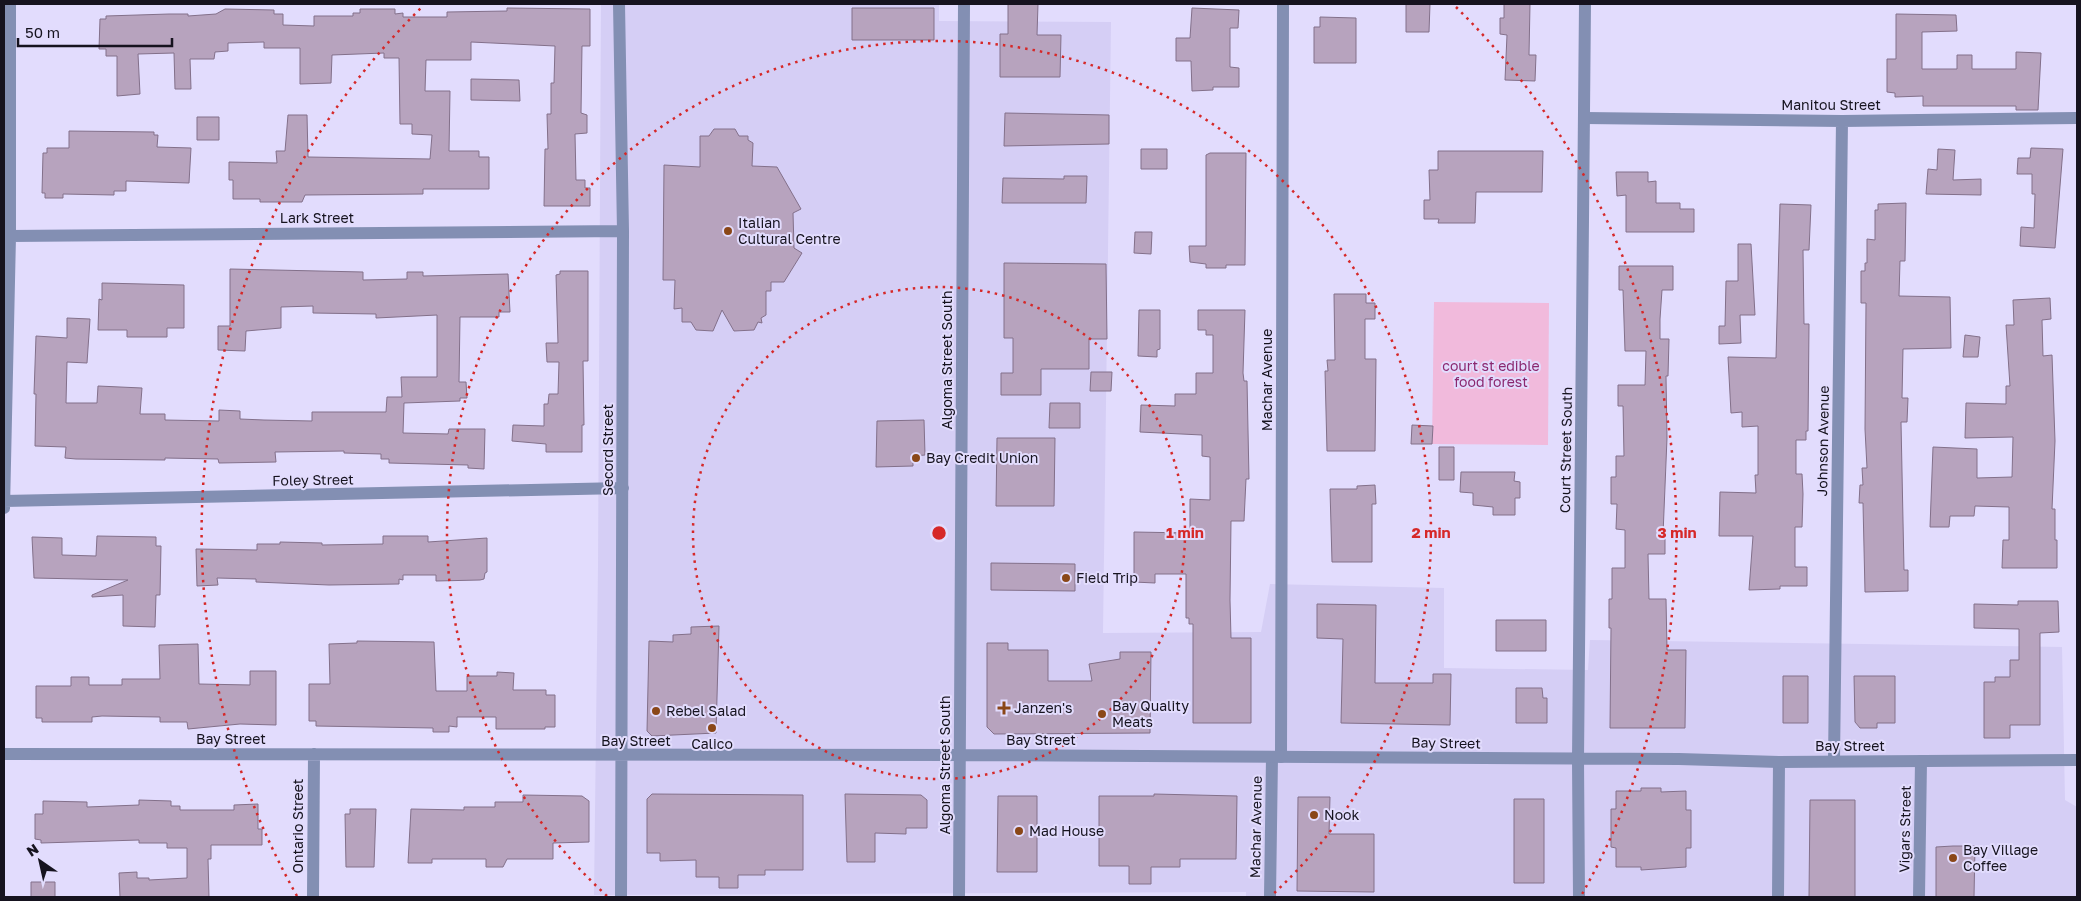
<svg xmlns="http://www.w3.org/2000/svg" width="2081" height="901" font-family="'Golos Text',sans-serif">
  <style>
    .built { fill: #d5cef5 }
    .green { fill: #f1badc }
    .building { fill: #b7a3be; stroke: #83708a }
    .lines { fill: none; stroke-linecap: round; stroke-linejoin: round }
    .minor { stroke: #838fb3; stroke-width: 12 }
    .tertiary { stroke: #838fb3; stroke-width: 12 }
    .ring { fill: none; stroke: #d62828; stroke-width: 2.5; stroke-dasharray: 2.5 5 }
    .poi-dot { fill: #8a4718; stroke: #e2dcfd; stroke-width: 2 }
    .labels { text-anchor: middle; stroke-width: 4; stroke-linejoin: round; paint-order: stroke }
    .street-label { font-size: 14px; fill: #16131f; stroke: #e2dcfd }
    .poi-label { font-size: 14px; fill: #16131f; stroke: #e2dcfd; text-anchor: start }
    .park-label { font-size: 14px; fill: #8b276f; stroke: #e2dcfd }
    .centre { fill: #d62828; stroke: #e2dcfd; stroke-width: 2.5 }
    .ring-label { font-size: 15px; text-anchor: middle; font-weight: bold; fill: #d62828; stroke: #e2dcfd; stroke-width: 4; stroke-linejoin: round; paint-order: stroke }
  </style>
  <rect width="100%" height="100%" fill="#e2dcfd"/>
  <path class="built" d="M601,4H939V21L1111,22L1103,633L1261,632L1270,584L1444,588V668L1588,670L1590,640L2062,647L2065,800L2077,807V897H1246V892L594,895L598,566Z"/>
  <path class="green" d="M1434,302L1549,303L1548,445L1432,444Z"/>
  <path class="building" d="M1008,4H1038L1037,35H1061L1060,77H1000V34H1008Z
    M1406,4H1430L1429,32H1406Z
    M1504,4H1530L1529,55H1536L1535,81L1505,80L1507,35L1500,34V18H1504Z
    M507,8L590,9V46H582L581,113L587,115V133L575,134L576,180H585V188H590V206H544L545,149H548L547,114H551V83H554L555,46L471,42V60H426L425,91H450L449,151H479V157H489V189H423V194L305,195L302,202H260V199H233V180H229V162L277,163L276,151H285L288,115H307L308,157L430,159L432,135L412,134V124H400L399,58H384V53L332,55L331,83L300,84V48H264V42L228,43V51L215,52L214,59H190L191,89H175L174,53L138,54L140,94L117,96V56H106V49H99L100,19H106V16L169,14H188V16L216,14L225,9L274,10V14H283V25L314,26V16H353V13H360V9H395V14L403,13V17H447V12L507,11Z
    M852,8H934V40H852Z
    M1192,8L1239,10L1238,28H1230V67L1239,68V87H1213V90L1192,91L1191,61H1176V38H1190Z
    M1896,14L1956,15L1957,31L1922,32V69H1957V55H1972V69H2016V52L2041,53L2038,110H2016V106H1923V96L1895,97V93L1887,92V59H1896Z
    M1320,17L1356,18V63H1314V27H1320Z
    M471,79L519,80L520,101L471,100Z
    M1005,113L1109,115V144L1004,146Z
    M197,117H219V140H197Z
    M714,129H735L739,136H748V140L753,143L752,166L777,167L801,209L793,213L794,248L802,253L784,282H771V291H766V315L761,318L762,323L758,322L754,330L734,331L722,310L713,331L696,330L691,322H682V308L674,309L675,280H663L664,165L700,167V136H709Z
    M69,131L154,132V135H158L157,147L191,148L189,183L126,181V191H114V195L63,194V198H45V193H42L43,153H47V148H69Z
    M2031,148L2063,149L2055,248L2020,246L2021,227L2034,228L2035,194H2032V174H2017L2018,158H2030Z
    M1141,149H1167V169H1141Z
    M1938,149L1955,150L1953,180L1981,179V195L1926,194L1928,169L1937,170Z
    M1438,151H1543L1542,192H1476L1475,223H1438L1439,219H1424V200H1430L1429,170H1438Z
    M1210,153H1246L1245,265H1226V268H1206V264L1190,262L1189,246H1206V155Z
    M1616,172H1648V182L1656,181V203H1680V209H1694V232H1626V195L1617,196Z
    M1064,176H1087L1086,203H1002L1003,178L1064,179Z
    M1906,203L1905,261H1900L1899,296L1950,297L1951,348L1903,349L1902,398H1908L1907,422H1901L1904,570H1908V591L1865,592L1863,503H1859L1860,485H1863L1862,468H1867L1865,429L1866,303H1861V271H1865V263H1867V239L1875,240V210H1878V204Z
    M1780,204L1811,205L1809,250H1803L1804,324H1809L1808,431H1806V440H1796V474H1802L1803,494L1802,527H1795V567H1807V586H1780V589L1749,590L1753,536H1719L1720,492L1756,493L1755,475H1758V426L1742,427V412L1731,413L1728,357L1776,358Z
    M1135,232H1152L1151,254L1134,253Z
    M1738,244H1751L1755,315H1740L1741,343L1719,344V326H1725L1726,281H1738Z
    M1004,263L1106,264L1107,339H1089V369H1041V395H1001V373H1013V338H1004Z
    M1619,266H1673V290H1662L1660,319V339H1669L1668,376H1666L1667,438L1663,535H1665V554H1648L1649,599H1666L1667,650H1686L1685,728H1610L1611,628H1609V599H1612V568H1625V530L1616,529L1617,504H1611V477H1616V456H1624L1623,406H1618V385H1645L1646,351H1625L1623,290H1619Z
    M230,269L363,272V280L407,279V272H423V276L508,274L510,312H499V317H460L459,382H466L467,398H460V401L404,403L403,433L448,434L449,429H485L484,469L468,468V465L389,463V459H381V454L344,453V451L275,452L276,462L219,463L218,459L165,458V460L76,459L65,458L66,447L35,446L36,394H34L36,336L67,338V318L90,319L87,363L67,362L66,403H97L98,386L142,388L140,414H165V420L219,421V410L240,411V419L264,420L312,421V412H386L387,397H402L401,377H437V315L376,318V314L313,313V306L281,307V328L246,331L245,351L218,350V326H230Z
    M560,271H588V361H583L584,425H582V452H546V444L512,441L513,425L544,426V404H548L549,394H558L559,362H547L546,343H558L556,275L560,274Z
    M102,283L184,285V328H167V337H127V330H98L99,299L102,300Z
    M1334,294H1366V303H1375V319H1365V359H1376L1375,451H1327L1325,371H1328L1327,360H1335Z
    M2050,298L2051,319L2042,320L2043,356L2052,355L2055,441L2052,509H2055V540H2057V568H2002L2003,540H2009V507L1975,506L1974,516H1950L1949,527H1930L1933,447L1977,449V478L2012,477L2013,437L1965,438L1966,403L2006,404V386H2010L2006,325H2014L2013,300Z
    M1139,310H1160V349L1157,350V357L1138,356Z
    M1198,310H1245L1243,373L1244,381H1247L1249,479H1246L1244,521H1231L1230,600L1231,638H1251V723H1193V624H1189V618H1186V574H1155V583L1134,582V532L1190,533V499L1210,500V457L1202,456V435L1140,432L1141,405L1175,406V394H1196V373H1213V335H1206V330H1198Z
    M1965,335L1980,337L1978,357H1963Z
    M1091,372H1112L1111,391H1090Z
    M1050,403H1080V428H1049Z
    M924,420L925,455L913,456V466L876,467L877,421Z
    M1412,425L1433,426L1432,444H1411Z
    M997,438H1055L1054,506H996Z
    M1439,447H1454V480H1439Z
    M1461,472H1515L1514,481L1520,482V498H1515V515H1493V507L1473,505V493L1460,492Z
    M1375,485L1376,504H1372V562H1332L1330,489H1357V486Z
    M97,536L156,537V546H161L160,595H156L155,627L123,626V595L92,597V595L128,580L34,578L32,537L62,538V555L96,556Z
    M383,536H428V542L487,538V572L485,573L484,579L480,580L436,581V575H403V580L399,579V584L329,585L256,582V579L217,578L218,585L197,586L196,549L257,550V544H280V542L322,543V545L383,544Z
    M991,563L1075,564V591L991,590Z
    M2018,601H2058L2059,632L2040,633V725H2010V738H1984V682H1995V677H2010V660H2019V629L1974,628V604L2018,605Z
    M1317,604L1376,605L1375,683H1433V674H1451L1450,725L1341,723L1343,639L1317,638Z
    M1496,620H1546V651H1496Z
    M719,626L716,733L652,736L647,731L649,641L673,642V635L691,634V627Z
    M357,641L434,642L436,691H467V676H497V672L514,673L513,690H546V695H555V727H545V729H496V717H457V727L449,726V732H433V728L316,726V721H309V684H330L329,644L357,643Z
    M987,643H1008V650H1048V681H1092L1089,664L1120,659V652H1151L1150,733L994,734L987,727Z
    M198,644L199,684L250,685V671H276V725L240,724L188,729L187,722H160V717L102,716L92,717V722H42V718H36V686H71V677H89V685H122V679H160L159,645Z
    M1783,676H1808V723H1783Z
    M1854,676H1895V723H1877V728H1860L1855,722Z
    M1516,688H1542L1543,698H1547V723H1516Z
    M1641,788H1661V792L1686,791V810H1691V848H1686V867L1641,870V867H1616V848L1611,847V809H1616V791H1641Z
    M652,794L803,795V870H765V875H738V888H719V877H696V860L660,861V853H647V799Z
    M845,794L921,795L927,800V828H906V834L875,833V862H847Z
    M1154,794L1237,796L1236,859H1180V867H1151V884H1129V866H1099V796H1154Z
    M523,795L582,796L589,801V842L553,843V859H507L503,867H486V859H432V863H408L411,809L464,810V807H495V802H523Z
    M998,796H1037V872H997Z
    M1298,797H1330L1329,834H1374V892L1297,891Z
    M1514,799H1544V883H1514Z
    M139,800L171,801V806H180V810H234V805L258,804V829H262V845H211V859H208L209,897H120L119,873L137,872V878H149V880L187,878V848H167V843H139V840L41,843V840L35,839V814H43V801L87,802V807L139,805Z
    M1810,800H1855V897H1809Z
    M350,809H376L374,867H346L345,814H350Z
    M1953,846H1975L1974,897H1936V847Z
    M31,882H55V897H31Z"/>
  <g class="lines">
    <path class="minor" d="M619,4L623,231L621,897
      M1585,118L1842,121L2077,118
      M10,236L623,231
      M4,501L623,488
      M4,508L10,236V4
      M4,754L960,755
      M1281,757L1283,4
      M1834,761L1842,121
      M313,897L314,754
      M1270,897L1272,757
      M1778,897L1779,762
      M1919,897L1921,761"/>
    <path class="tertiary" d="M960,755L1679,759L1779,762L2077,760
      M959,897L964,4
      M1579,897L1578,760L1585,4"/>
  </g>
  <g class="ring">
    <circle cx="939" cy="533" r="246"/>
    <path d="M607 896A492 492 0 1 1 1271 896"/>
    <path d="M297 896A738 738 0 0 1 422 7M1456 7A738 738 0 0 1 1581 896"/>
  </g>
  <g class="poi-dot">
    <circle cx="728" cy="231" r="5"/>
    <circle cx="916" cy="458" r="5"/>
    <circle cx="1066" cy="578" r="5"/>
    <path d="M1001.5 700.5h5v5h5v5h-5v5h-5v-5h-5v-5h5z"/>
    <circle cx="656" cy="711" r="5"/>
    <circle cx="1102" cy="714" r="5"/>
    <circle cx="712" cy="728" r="5"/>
    <circle cx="1314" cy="815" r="5"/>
    <circle cx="1019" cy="831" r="5"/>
    <circle cx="1953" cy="858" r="5"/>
  </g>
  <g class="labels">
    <g class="street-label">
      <text x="1831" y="110">Manitou Street</text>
      <text x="317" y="223">Lark Street</text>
      <text transform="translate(947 360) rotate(-90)" y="5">Algoma Street South</text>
      <text transform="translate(1267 380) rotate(-90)" y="5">Machar Avenue</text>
      <text transform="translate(1823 441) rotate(-89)" y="5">Johnson Avenue</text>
      <text transform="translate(608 450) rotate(-90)" y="5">Secord Street</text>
      <text transform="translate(1566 450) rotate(-89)" y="5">Court Street South</text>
      <text transform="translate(313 480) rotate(-1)" y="5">Foley Street</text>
      <text x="231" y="744">Bay Street</text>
      <text x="1041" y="745">Bay Street</text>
      <text x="636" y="746">Bay Street</text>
      <text transform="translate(1446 743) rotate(1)" y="5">Bay Street</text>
      <text x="1850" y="751">Bay Street</text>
      <text transform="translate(945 765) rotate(-90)" y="5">Algoma Street South</text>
      <text transform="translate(298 826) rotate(-90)" y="5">Ontario Street</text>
      <text transform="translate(1256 827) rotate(-89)" y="5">Machar Avenue</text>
      <text transform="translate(1905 829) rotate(-89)" y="5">Vigars Street</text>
    </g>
    <g class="poi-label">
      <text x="738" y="228">Italian<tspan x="738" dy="16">Cultural Centre</tspan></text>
      <text x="926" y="463">Bay Credit Union</text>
      <text x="1076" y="583">Field Trip</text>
      <text x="1112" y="711">Bay Quality<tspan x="1112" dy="16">Meats</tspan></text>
      <text x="1014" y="713">Janzen's</text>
      <text x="666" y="716">Rebel Salad</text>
      <text x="712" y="749" text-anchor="middle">Calico</text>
      <text x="1324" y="820">Nook</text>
      <text x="1029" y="836">Mad House</text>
      <text x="1963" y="855">Bay Village<tspan x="1963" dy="16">Coffee</tspan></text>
    </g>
    <g class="park-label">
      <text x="1491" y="371">court st edible<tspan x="1491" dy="16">food forest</tspan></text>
    </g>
  </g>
  <circle cx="939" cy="533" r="8" class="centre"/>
  <g class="ring-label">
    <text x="1185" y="538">1 min</text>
    <text x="1431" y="538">2 min</text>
    <text x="1677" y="538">3 min</text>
  </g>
  <rect width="2081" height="901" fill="none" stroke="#16131f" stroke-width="10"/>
  <g transform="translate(40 861) rotate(326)" stroke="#e2dcfd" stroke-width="4" paint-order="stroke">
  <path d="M0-4L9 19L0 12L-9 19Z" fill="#16131f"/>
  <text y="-8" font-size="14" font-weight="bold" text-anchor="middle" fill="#16131f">N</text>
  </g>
  <path d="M18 38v8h154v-8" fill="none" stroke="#16131f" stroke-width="2.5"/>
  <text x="25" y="38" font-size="15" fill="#16131f" stroke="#e2dcfd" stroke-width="4" paint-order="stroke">50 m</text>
</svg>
